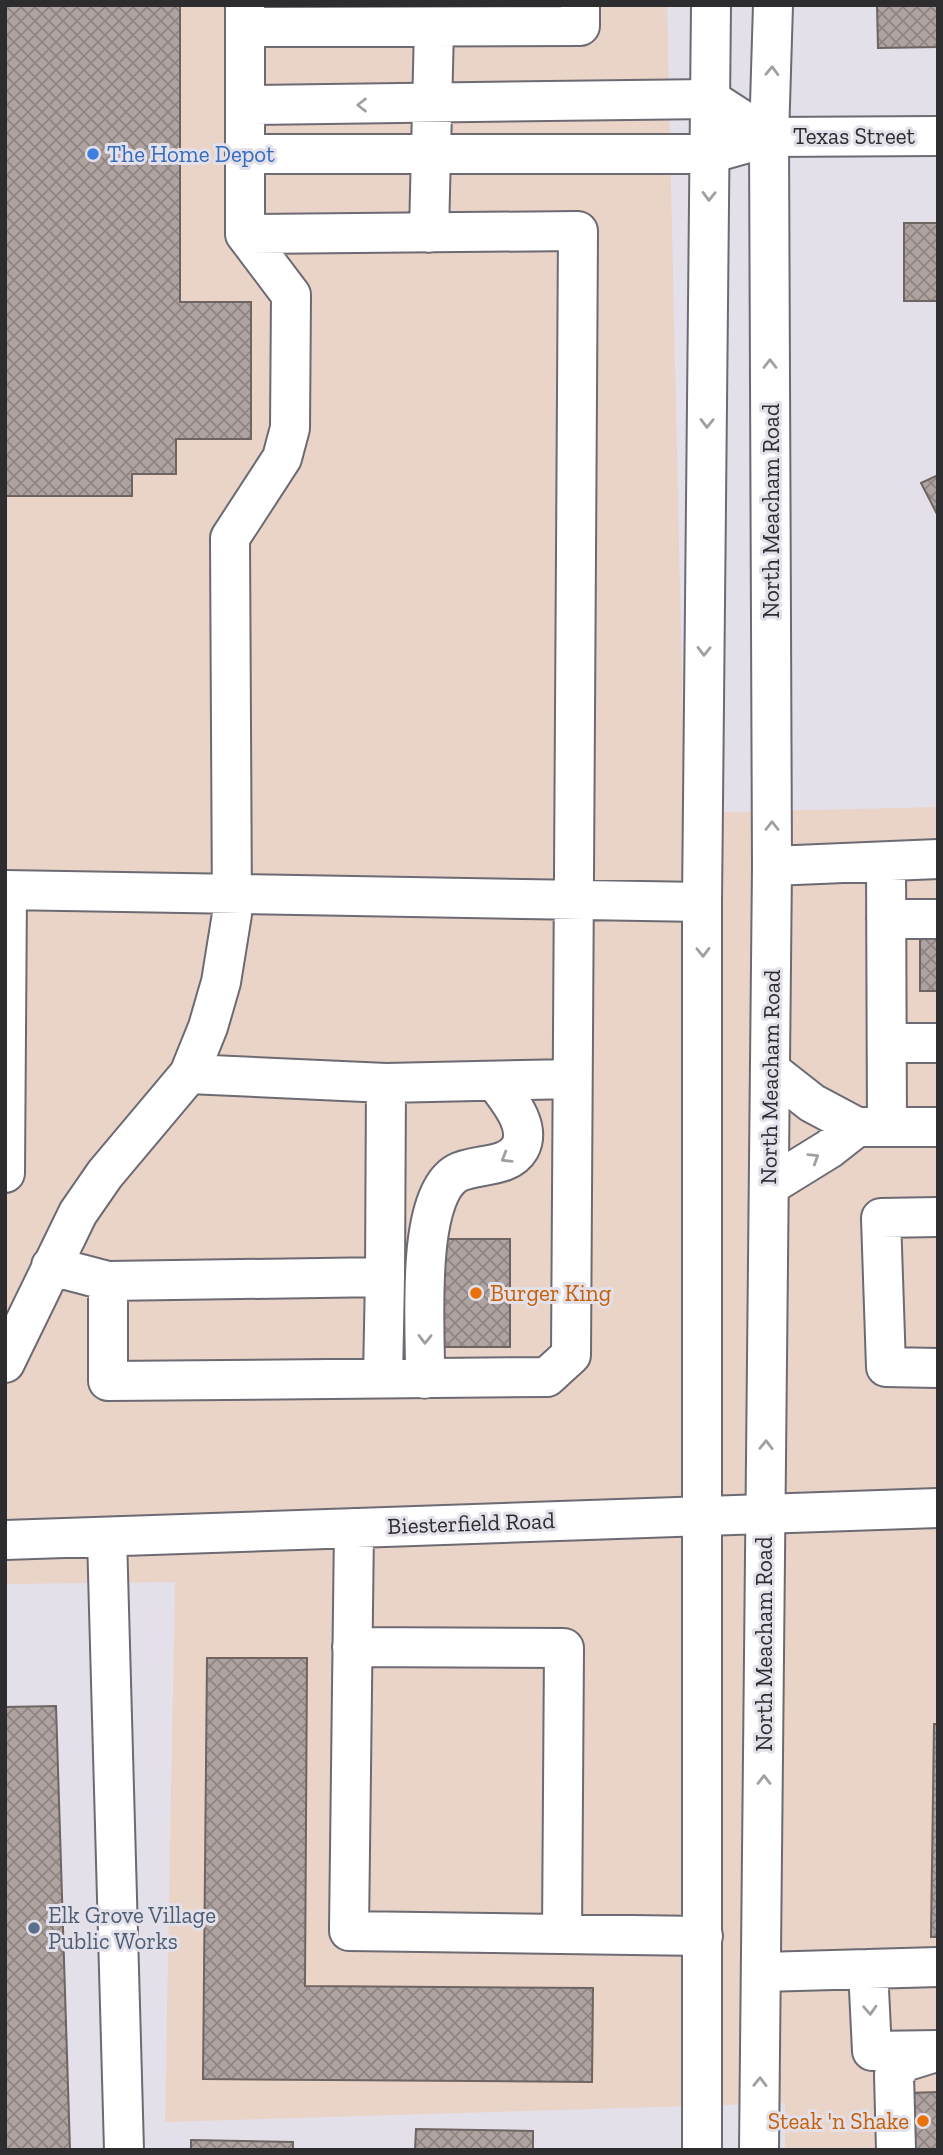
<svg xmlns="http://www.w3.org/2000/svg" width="943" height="2155" font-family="'Zilla Slab',serif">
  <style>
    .commercial { fill: #ead3c7 }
    .building { fill: url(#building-cross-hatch); stroke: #6e6461; stroke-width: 2 }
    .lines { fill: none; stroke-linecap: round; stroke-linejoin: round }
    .minor-casing { stroke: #6c6a73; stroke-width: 42 }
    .major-casing { stroke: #6c6a73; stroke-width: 42 }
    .minor { stroke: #fff; stroke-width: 38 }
    .major { stroke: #fff; stroke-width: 38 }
    .oneway { stroke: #a0a0a1 }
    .shop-dot { fill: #3f7fe0; stroke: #e3e0ea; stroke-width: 2.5 }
    .food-dot { fill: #e8710a; stroke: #e3e0ea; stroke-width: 2.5 }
    .service-dot { fill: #5c6f8a; stroke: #e3e0ea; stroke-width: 2.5 }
    .labels { text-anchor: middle; stroke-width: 6; stroke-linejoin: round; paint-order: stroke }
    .street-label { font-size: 23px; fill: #2d2c2f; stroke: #e3e0ea }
    .shop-label { font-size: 23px; fill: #366cbe; stroke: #e3e0ea; text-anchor: start }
    .food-label { font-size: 23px; fill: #c56008; stroke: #e3e0ea; text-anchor: start }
    .service-label { font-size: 23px; fill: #4e5e75; stroke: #e3e0ea; text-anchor: start }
  </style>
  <defs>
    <pattern id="building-cross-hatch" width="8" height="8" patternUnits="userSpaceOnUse" patternTransform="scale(1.75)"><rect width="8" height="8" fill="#aea3a0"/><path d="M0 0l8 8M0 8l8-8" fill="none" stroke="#8e8583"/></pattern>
  </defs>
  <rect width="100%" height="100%" fill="#e3e0ea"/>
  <path class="commercial" d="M5,5H667L685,813L938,807V2150H785V2103L165,2122L175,1582L5,1584Z"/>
  <path class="building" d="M5,5H180V302H251V439H176V474H132V496H5Z
    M877,5H938V47L878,48Z
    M904,223H938V301H904Z
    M938,475V516L921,483Z
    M920,937H938V991H920Z
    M441,1239H510V1347H441Z
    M207,1658H307L305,1986L593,1988L592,2082L203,2079Z
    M56,1706L70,2150H5V1707Z
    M934,1724H938V1937H931Z
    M938,2092V2150H909L907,2093Z
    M416,2129L533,2131V2150H415Z
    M191,2140L293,2142V2150H191Z"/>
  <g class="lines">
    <defs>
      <path id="minor" d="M247,27L580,26V5
        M247,105L710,99L769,137
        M246,154H709L769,137L938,136
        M429,233L434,28
        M886,862L887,1127
        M772,866L938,859
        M5,890L702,902
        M886,919H938
        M887,1043H938
        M770,1070L812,1103L857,1127H938
        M189,1074L386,1083L385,1277
        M386,1083L572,1079
        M5,1173L7,890
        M769,1186L829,1149L857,1127
        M938,1217L881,1218L886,1367L938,1368
        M51,1266L108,1281V1381L547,1377L571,1355L578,231L245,234
        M108,1281L385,1277L383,1378
        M5,1363L78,1213L105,1174L189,1074L208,1027L221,982L232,914L230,538L282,458L290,428L291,295L245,234V5
        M425,1379C426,1333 414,1197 457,1173C476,1163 508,1169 520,1148C532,1125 507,1098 495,1081
        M354,1528L349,1931L703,1936
        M107,1537L124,2150
        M5,1540L938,1508
        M352,1647L564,1648L562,1934
        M868,1969L872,2051L938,2050
        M763,1972L938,1967
        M896,2150L894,2075L904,2062L936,2052"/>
      <path id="major" d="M702,2150V902L711,5
        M759,2150L772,866L769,137L773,5"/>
    </defs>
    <use href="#minor" class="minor-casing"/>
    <use href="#major" class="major-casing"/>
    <use href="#minor" class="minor"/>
    <use href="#major" class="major"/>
  </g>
  <defs><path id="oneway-chevron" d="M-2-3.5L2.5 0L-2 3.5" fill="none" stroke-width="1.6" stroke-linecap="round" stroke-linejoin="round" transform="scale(1.75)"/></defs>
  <g class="oneway">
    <use href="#oneway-chevron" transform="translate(772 71) rotate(-88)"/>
    <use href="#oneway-chevron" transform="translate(362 105) rotate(180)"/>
    <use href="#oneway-chevron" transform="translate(709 196) rotate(91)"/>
    <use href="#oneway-chevron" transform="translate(770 364) rotate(-90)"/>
    <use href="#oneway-chevron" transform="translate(707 423) rotate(91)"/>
    <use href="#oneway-chevron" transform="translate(704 651) rotate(91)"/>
    <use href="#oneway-chevron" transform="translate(772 826) rotate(-90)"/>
    <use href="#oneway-chevron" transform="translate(703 952) rotate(89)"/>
    <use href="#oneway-chevron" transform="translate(506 1158) rotate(149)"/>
    <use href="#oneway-chevron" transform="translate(814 1158) rotate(-32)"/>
    <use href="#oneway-chevron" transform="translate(425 1339) rotate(91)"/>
    <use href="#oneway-chevron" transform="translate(766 1445) rotate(-89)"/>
    <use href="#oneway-chevron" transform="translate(764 1780) rotate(-90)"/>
    <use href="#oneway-chevron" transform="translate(870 2010) rotate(87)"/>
    <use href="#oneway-chevron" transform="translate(760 2082) rotate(-89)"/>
  </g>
  <circle class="shop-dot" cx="93" cy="154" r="7"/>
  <g class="food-dot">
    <circle cx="476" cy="1293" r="7"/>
    <circle cx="923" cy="2121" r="7"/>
  </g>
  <circle class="service-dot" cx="34" cy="1928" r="7"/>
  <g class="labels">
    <g class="street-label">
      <text x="854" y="144">Texas Street</text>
      <text transform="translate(771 511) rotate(-90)" y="8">North Meacham Road</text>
      <text transform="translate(770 1077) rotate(-89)" y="8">North Meacham Road</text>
      <text transform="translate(471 1523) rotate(-2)" y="8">Biesterfield Road</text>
      <text transform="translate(764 1644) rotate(-90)" y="8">North Meacham Road</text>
    </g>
    <g class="shop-label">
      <text x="107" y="162">The Home Depot</text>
    </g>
    <g class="food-label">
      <text x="490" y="1301">Burger King</text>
      <text x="909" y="2129" text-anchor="end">Steak 'n Shake</text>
    </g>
    <g class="service-label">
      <text x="48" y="1923">Elk Grove Village<tspan x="48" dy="26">Public Works</tspan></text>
    </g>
  </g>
  <rect width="943" height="2155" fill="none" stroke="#2d2c2f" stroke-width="14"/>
</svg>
